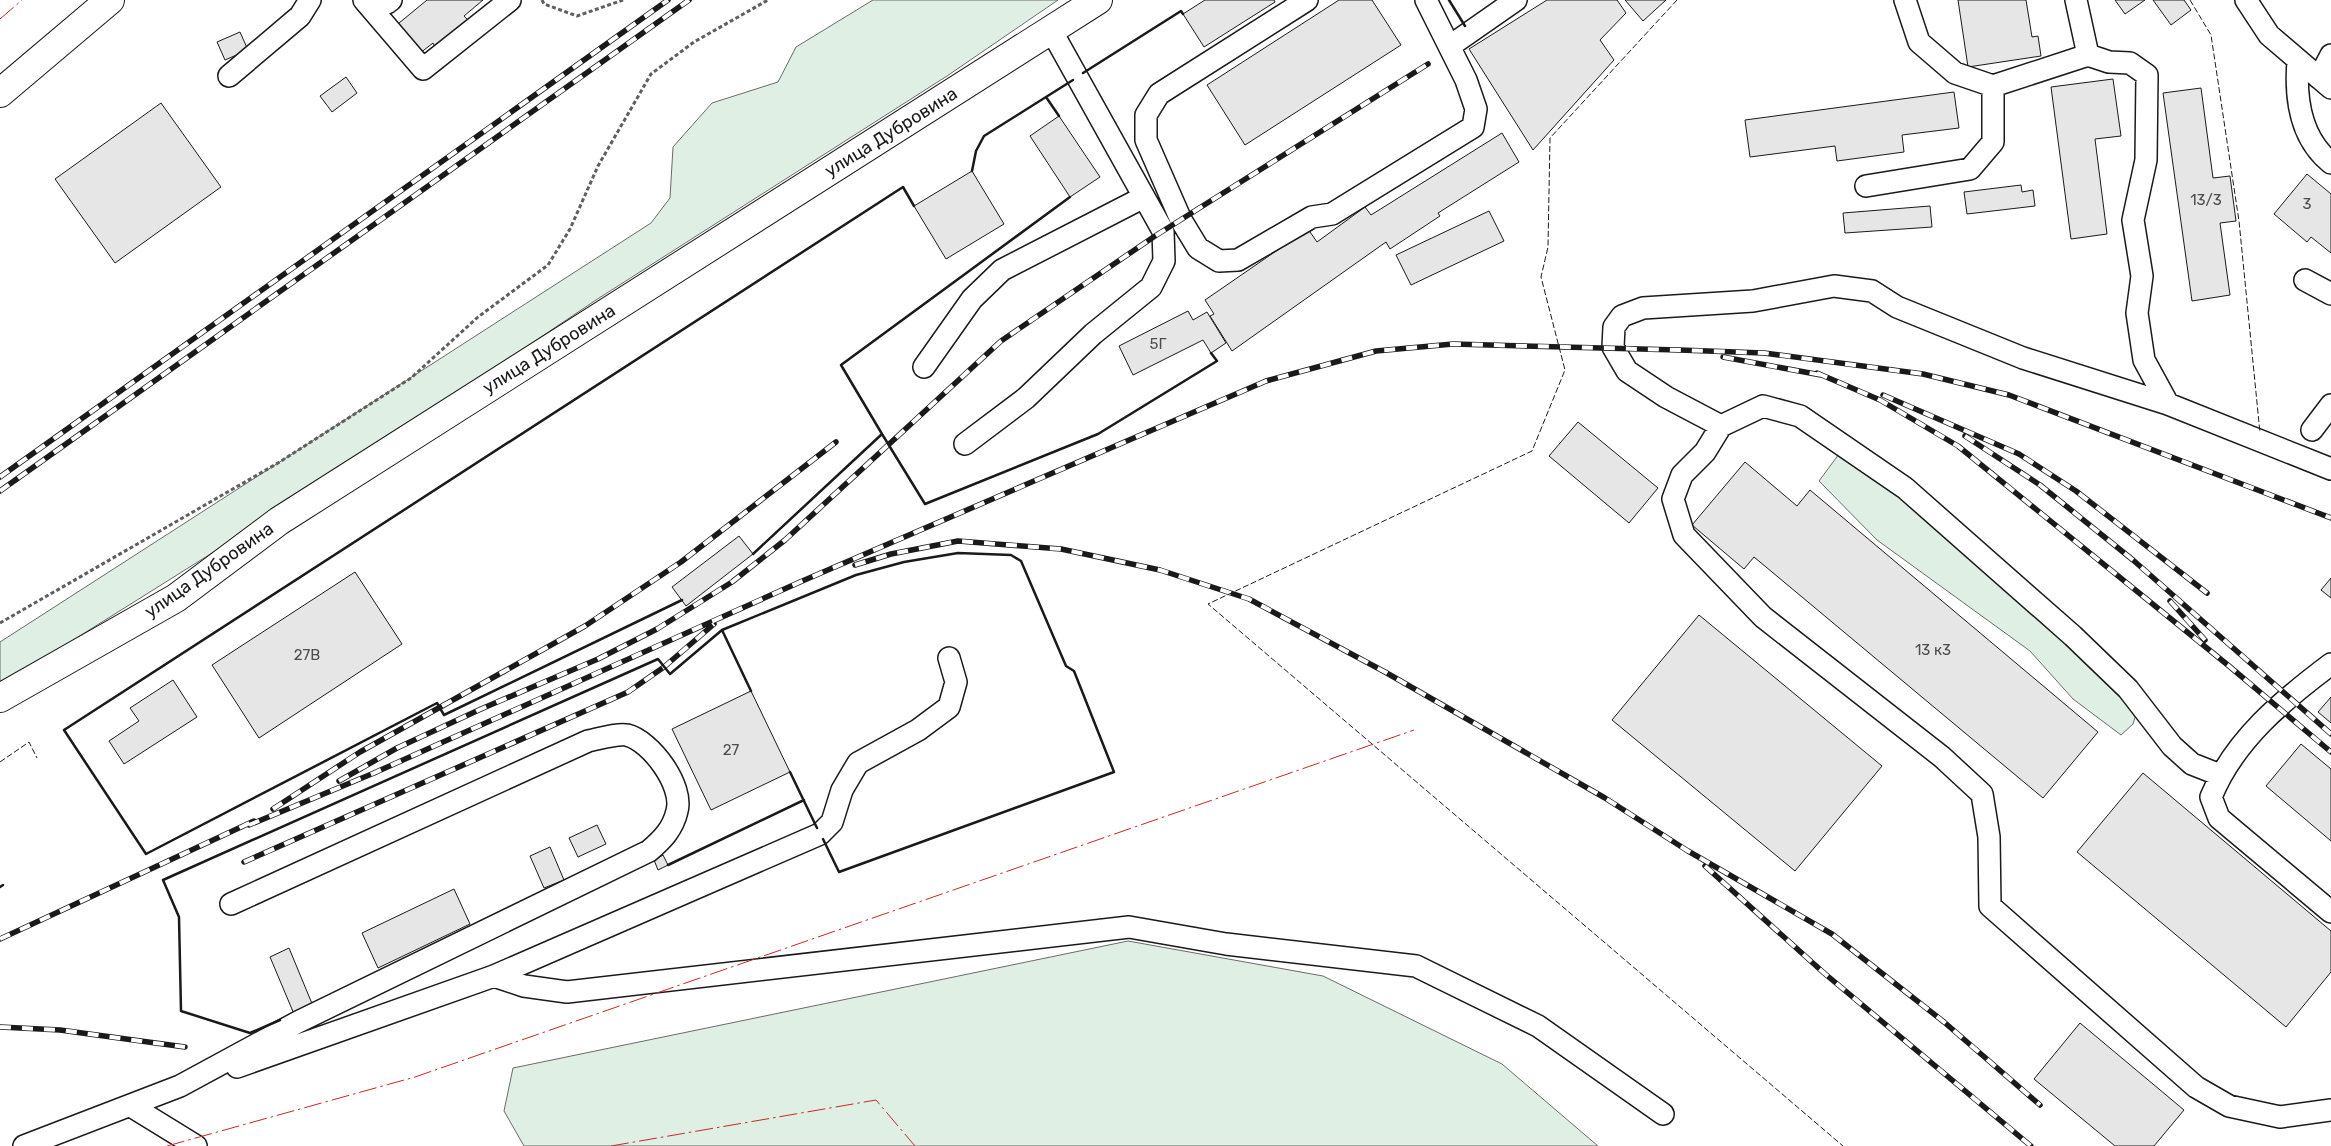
<svg xmlns="http://www.w3.org/2000/svg" width="2331" height="1146" font-family="Rubik,sans-serif">
  <style>
    .green { fill: #e0efe3; stroke: #6a6a6a }
    .building { fill: #e6e6e6; stroke: #1a1a1a }
    .lines { fill: none; stroke-linecap: round; stroke-linejoin: round }
    .minor-casing { stroke: #1a1a1a; stroke-width: 24 }
    .major-casing { stroke: #1a1a1a; stroke-width: 30 }
    .path { stroke: #5f5f5f; stroke-width: 3; stroke-dasharray: 4 2.5; stroke-linecap: butt }
    .minor { stroke: #fff; stroke-width: 21 }
    .major { stroke: #fff; stroke-width: 28 }
    .rail-casing { stroke: #1a1a1a; stroke-width: 5.5 }
    .rail { stroke: #fff; stroke-width: 4; stroke-dasharray: 11; stroke-linecap: butt }
    .fence { stroke: #1a1a1a; stroke-width: 1; stroke-dasharray: 6 2.5; stroke-linecap: butt }
    .wall { stroke: #1a1a1a; stroke-width: 2.5 }
    .power { stroke: #c62828; stroke-width: 1; stroke-dasharray: 18 4 2.5 4; stroke-linecap: butt }
    .labels { text-anchor: middle; stroke-width: 4; stroke-linejoin: round; paint-order: stroke }
    .number-label { font-size: 15px; fill: #4d4d4d }
    .street-label { font-size: 18px; fill: #1a1a1a; stroke: #fff }
  </style>
  <rect width="100%" height="100%" fill="#fff"/>
  <path class="green" d="M873,0H1058L947,76L596,300L330,479L0,686V642L651,223L670,198L673,147L712,103L778,82L796,47Z
    M1839,454L1902,495L2048,622L2137,711L2133,724L2121,735L2073,699L2030,651L1877,540L1819,481Z
    M1128,941L1323,976L1502,1064L1598,1146H524L504,1111L513,1068Z"/>
  <path class="building" d="M427,0H483L464,16L470,22L436,49L433,43L415,57L393,28Z
    M1205,0H1274L1275,2L1204,47L1183,14Z
    M1339,0H1372L1401,45L1245,145L1207,85Z
    M1547,0H1617L1626,13L1600,40L1614,60L1533,150L1469,49Z
    M1625,0H1666L1643,21Z
    M1958,0H2026L2032,37L2038,36L2041,56L1968,67Z
    M2115,0H2145L2125,14Z
    M2153,0H2184L2191,10L2171,25Z
    M240,32L248,50L225,60L217,42Z
    M346,77L357,93L332,112L320,96Z
    M2113,79L2121,136L2095,139L2107,234L2071,239L2051,87Z
    M2201,88L2213,178L2230,176L2236,221L2220,223L2230,295L2192,301L2163,93Z
    M1954,92L1959,128L1902,135L1904,152L1837,161L1835,146L1750,157L1745,120Z
    M161,103L221,187L115,263L55,179Z
    M1059,116L1100,177L1070,197L1030,136Z
    M1502,133L1519,162L1438,213L1440,216L1390,249L1386,242L1232,351L1210,316L1214,314L1205,300L1308,229L1317,242L1365,207L1371,215Z
    M972,171L1004,224L946,259L914,206Z
    M2307,174L2331,194V253L2311,237L2307,242L2274,214Z
    M2021,185L2022,192L2033,190L2035,206L1967,214L1964,192Z
    M1930,206L1932,227L1845,233L1843,213Z
    M1489,211L1504,241L1411,285L1396,255Z
    M1188,311L1193,320L1207,312L1226,343L1211,353L1203,340L1133,375L1119,346Z
    M1578,422L1658,488L1629,523L1549,456Z
    M1745,462L1797,506L1810,490L2098,732L2043,798L1754,557L1744,569L1692,525Z
    M739,536L753,554L686,606L672,587Z
    M355,572L402,644L259,738L212,665Z
    M2331,578V598L2321,590Z
    M1699,615L1882,766L1795,871L1612,720Z
    M173,680L197,717L124,764L109,741L139,721L130,708Z
    M751,691L790,772L711,810L672,729Z
    M2331,697V723L2318,712Z
    M2301,744L2331,769V841L2266,786Z
    M2143,773L2331,931V972L2286,1027L2077,852Z
    M597,825L606,844L578,857L569,838Z
    M550,847L564,880L544,888L530,856Z
    M663,855L668,865L658,870L654,860Z
    M454,889L470,924L378,968L362,933Z
    M289,948L313,1006L294,1014L270,957Z
    M2080,1023L2184,1110L2154,1146H2115L2034,1079Z"/>
  <g class="lines">
    <defs>
      <path id="minor" d="M364,0L423,69L510,0
        M385,0L387,3L391,0
        M1307,0L1159,94L1146,115V140L1181,220L1198,248L1219,261L1238,260L1312,217L1332,214L1473,127L1476,109L1466,80L1426,0
        M1905,0L1919,42L1955,73L1993,86L2088,55
        M2076,0L2088,55L2109,62L2130,63L2147,75L2146,160L2133,220L2142,276L2137,313L2144,360L2168,404
        M2246,0L2269,35L2331,88
        M1450,46L1516,0
        M2298,61C2295,98 2300,138 2331,163
        M229,76L300,16L310,0
        M2319,78L2331,55
        M1866,186L1970,169L1993,142V86
        M2305,280L2331,294
        M924,367L972,299L1002,270L1144,197
        M1721,426L1666,397L1627,371L1613,347L1614,327L1622,316L1643,308L1753,301L1834,286L1872,291L1897,307L2023,358L2168,404L2331,469
        M2312,430L2331,405
        M965,444L1026,398L1093,334L1151,287L1164,261L1163,231L1051,30
        M2331,664C2283,700 2234,740 2211,797L2219,818L2331,912
        M2220,775L2192,764L2172,746L2128,689L2073,636L1905,488L1800,416L1763,406L1721,426L1705,452L1682,475L1673,499L1684,535L1763,617L1942,757L1982,794L1989,837L1990,906L2196,1087L2229,1106L2280,1117L2331,1110
        M494,976L524,986L567,992L1129,927L1226,944L1416,966L1538,1026L1663,1114
        M237,1067L494,976L820,834L832,822L842,790L858,763L918,730L949,707L956,682L949,658
        M131,1106L196,1146
        M24,1146L180,1086L298,1022L649,851C662,840 673,829 677,811C684,786 651,741 627,735C616,733 599,739 588,741L231,904"/>
      <path id="major" d="M0,93L110,0
        M0,698L176,598L279,521L1098,0"/>
    </defs>
    <use href="#minor" class="minor-casing"/>
    <use href="#major" class="major-casing"/>
    <path class="path" d="M542,0L544,4L577,16L623,0
      M0,623L278,463L411,378L478,317L548,265L570,229L598,166L651,74L694,42L768,0"/>
    <use href="#minor" class="minor"/>
    <use href="#major" class="major"/>
    <defs>
      <path id="rail" d="M1723,357L1821,375
        M1817,373L1880,400L1958,446L2229,666L2331,752
        M1883,395L2019,454L2076,491L2207,593
        M1965,436L2040,485L2133,560L2331,734
        M0,477L668,0
        M0,491L689,0
        M855,565L891,554L958,541L1061,549L1160,570L1249,599L1385,672L1605,798L1688,851L1832,934L1944,1022L2040,1105
        M2170,601L2205,640
        M339,781L397,748L481,709L598,659L657,629L732,582L785,540L1001,341L1155,236L1428,64
        M273,809L360,752L585,626L681,562L836,442
        M249,825L374,773L800,582L1266,381L1376,351L1453,344L1679,350L1764,353L1923,374L2009,395L2331,518
        M244,862L628,692L664,667L714,624
        M1705,866L1824,973L2031,1146
        M0,939L254,821
        M0,1027L60,1030L185,1047"/>
    </defs>
    <use href="#rail" class="rail-casing"/>
    <use href="#rail" class="rail"/>
    <path class="fence" d="M1677,0L1550,138L1548,247L1541,277L1565,370L1532,451L1208,604L1843,1146
      M2190,0L2211,35L2239,221L2260,433
      M0,762L29,742L37,758"/>
    <path class="wall" d="M1449,0L1465,26
      M1083,73L1181,11L1183,14
      M1046,97L1059,116
      M972,171L976,151L984,136L1073,80
      M882,434L925,504L1098,434L1217,361L1211,353
      M753,554L882,434L841,365L1070,197
      M682,600L444,715L437,703L146,854L64,730L903,187L914,206
      M722,630L751,691
      M790,772L817,828
      M668,865L804,800
      M0,887L3,885
      M280,1020L250,1033L181,1011L179,917L163,880L658,659L670,674L722,630L856,575L904,562L958,553L1011,555L1021,561L1066,666L1074,671L1114,772L839,872L823,839"/>
    <path class="power" d="M0,19L22,0
      M167,1146L415,1077L1414,730
      M611,1146L876,1100L915,1146"/>
  </g>
  <g class="labels">
    <g class="number-label">
      <text x="2206" y="205">13/3</text>
      <text x="2307" y="209">3</text>
      <text x="1158" y="349">5Г</text>
      <text x="1933" y="655">13 к3</text>
      <text x="307" y="660">27В</text>
      <text x="731" y="755">27</text>
    </g>
    <g class="street-label">
      <text transform="translate(891 132) rotate(-32)" y="6">улица Дубровина</text>
      <text transform="translate(549 349) rotate(-32)" y="6">улица Дубровина</text>
      <text transform="translate(209 570) rotate(-35)" y="6">улица Дубровина</text>
    </g>
  </g>
</svg>
